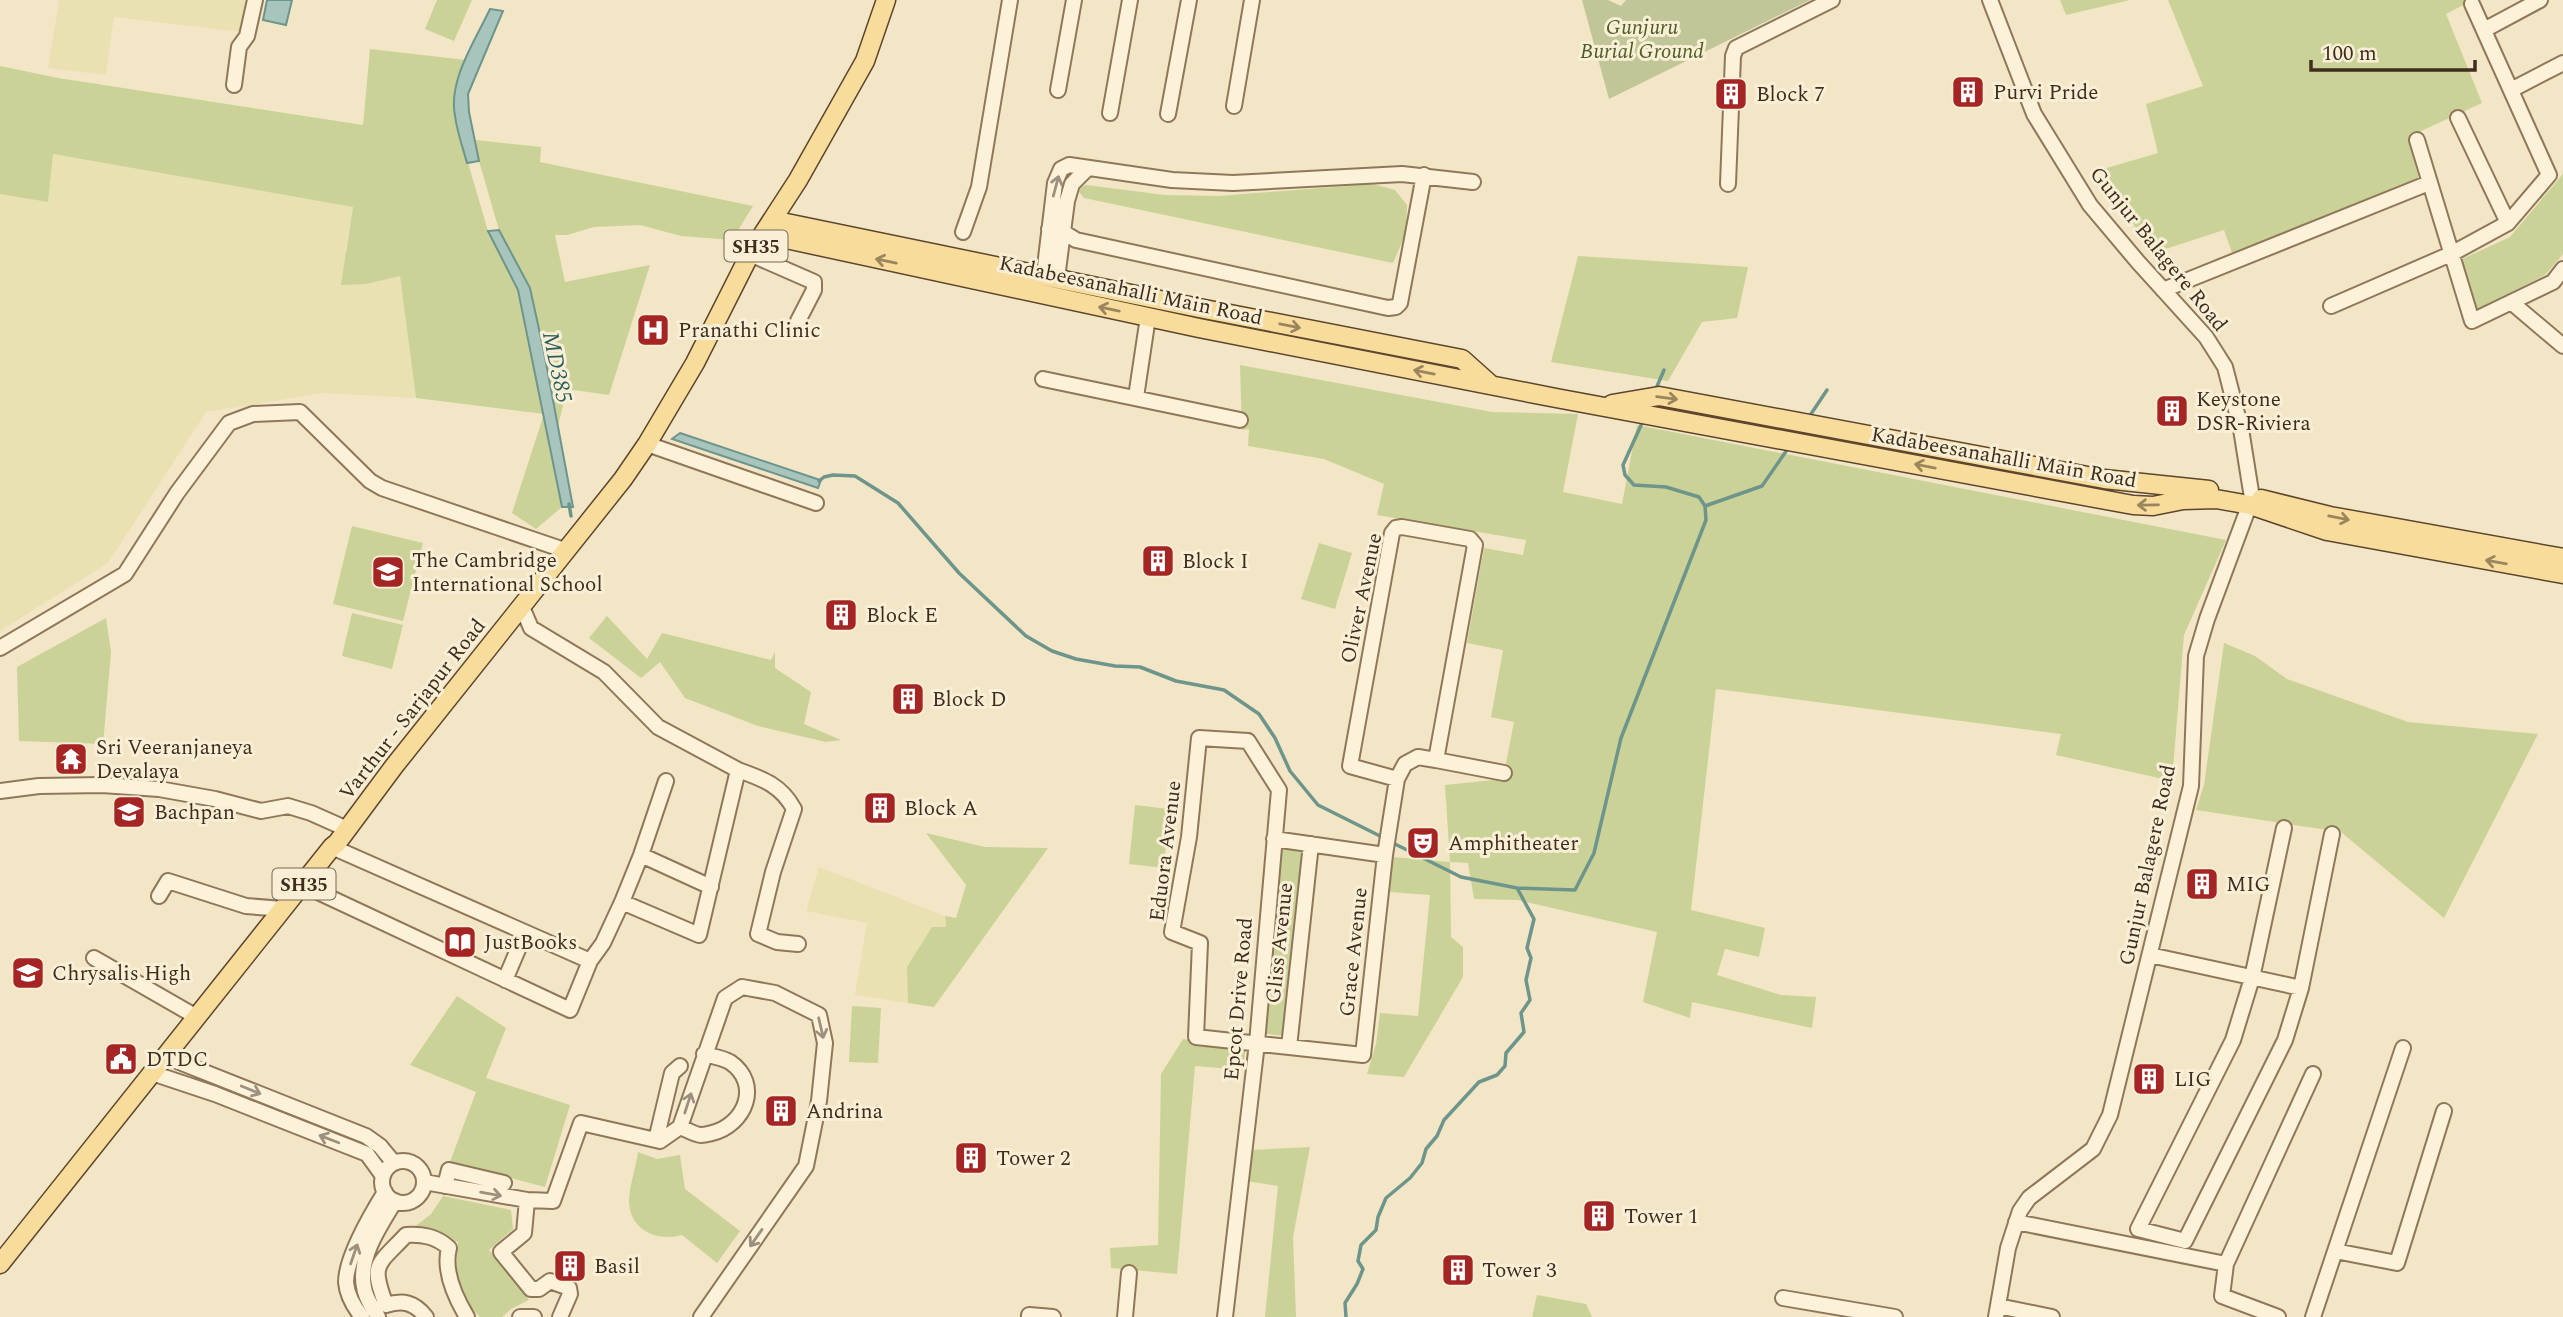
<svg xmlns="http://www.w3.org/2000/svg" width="2563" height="1317" font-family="Spectral,serif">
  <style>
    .farmland { fill: #e9e1b2 }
    .green { fill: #cad298 }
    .cemetery { fill: #c0c698 }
    .water { fill: #a8c5bd; stroke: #6d958c; stroke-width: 2 }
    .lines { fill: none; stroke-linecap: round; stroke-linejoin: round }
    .stream { stroke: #6d958c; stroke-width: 3.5 }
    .minor-casing { stroke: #907759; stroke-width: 18 }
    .major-casing { stroke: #5d452e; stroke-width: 21 }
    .minor { stroke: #fcf2da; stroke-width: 14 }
    .major { stroke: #f7dc9b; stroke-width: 18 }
    .oneway { stroke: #9e907c }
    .oneway2 { stroke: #9b855c }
    .labels { text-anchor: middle; stroke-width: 6; stroke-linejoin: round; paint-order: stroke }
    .shield { fill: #f9efd6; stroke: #776855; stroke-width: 2 }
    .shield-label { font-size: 19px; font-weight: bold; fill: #3f2e1e }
    .park-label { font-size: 21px; font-style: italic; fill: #4d5d23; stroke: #f9efd6 }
    .poi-label { font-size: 21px; fill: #3f2e1e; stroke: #f9efd6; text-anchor: start }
    .street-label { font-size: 21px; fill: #3f2e1e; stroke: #f9efd6 }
    .water-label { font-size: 23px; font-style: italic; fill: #2d5f5d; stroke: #f9efd6 }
  </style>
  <rect width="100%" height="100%" fill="#f2e6c6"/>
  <path class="farmland" d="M59,0H248L242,32L114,17L106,75L48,68Z
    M53,154L353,207L345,252L366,284L400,276L416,398L323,393L206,412L108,563L0,631V194L48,202Z
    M819,867L945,916L946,927L907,967L908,1003L855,995L867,923L806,911Z"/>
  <path class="green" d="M437,0H472L454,41L425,29Z
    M2060,0H2130L2066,15Z
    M2168,0H2473L2446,14L2482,103L2408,137L2419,179L2322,219L2232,253L2224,230L2150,254L2103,169L2158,153L2146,104L2203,86Z
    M370,49L466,60L454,97V115L488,231L518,290L562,507L536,529L512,513L544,414L416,398L400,276L366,284L341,285L353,207L53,154L48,202L0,194V66L58,78L363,125Z
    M476,140L541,147L540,162L753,206L732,240L681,236L640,225L594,227L567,235H555L565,282L650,265L609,395L567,389L558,426L530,288L499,230L479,161Z
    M2563,174V254L2545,275L2476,310L2462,259L2510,237Z
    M1373,184L1395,190L1407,205L1406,233L1393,263L1084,198L1079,192L1081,187L1086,185L1165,195L1219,196Z
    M1578,256L1748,267L1737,318L1702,322L1668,381L1551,362Z
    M1240,365L1492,412L1578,414L1563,492L1622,504L1637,425L2226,540L2184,635L2172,781L2056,755L2061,734L1716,689L1691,910L1765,928L1759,957L1725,949L1717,975L1781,995L1816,997L1812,1028L1692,1002L1690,1018L1643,1002L1657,932L1517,900L1474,899L1468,863L1450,862L1451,937L1463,947V977L1404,1077L1367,1074L1376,1044L1380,1013L1418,1016L1430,895L1390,892L1393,857L1450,862L1445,785L1503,779L1514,722L1491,717L1503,650L1467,643L1484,548L1523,555L1526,540L1377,515L1384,484L1324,459L1248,446L1249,429L1242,430Z
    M352,526L423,543L403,621L333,604Z
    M1319,543L1352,553L1335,609L1301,599Z
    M352,613L403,625L392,669L342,656Z
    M607,616L647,659L662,633L771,660L775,652V668L811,692L804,724L841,740L826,742L758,726L685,698L660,662L641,678L589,638Z
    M106,618L111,652L103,744L19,741L17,667Z
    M2224,643L2255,656L2287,679L2408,722L2538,734L2444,918L2341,832L2196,810L2204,785Z
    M1135,805L1169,809L1164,868L1129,864Z
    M926,833L985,847L1048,848L934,1007L908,1003L907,967L932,927H946L945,916L956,918L966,885Z
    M1282,846L1306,849L1285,1036L1261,1033Z
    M457,996L506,1028L486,1078L570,1105L545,1187L450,1162L476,1092L410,1065Z
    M852,1006L881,1008L878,1063L849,1062Z
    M1183,1039L1246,1046L1243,1070L1195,1066L1177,1274L1111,1268L1110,1248L1158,1245L1161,1074Z
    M1310,1147L1293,1237L1296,1317H1265L1278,1186L1246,1181L1251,1150Z
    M638,1152L657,1159L680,1155L685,1189L740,1231L717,1263L682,1235C657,1242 630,1230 629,1202C629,1186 636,1168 638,1152Z
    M443,1196L511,1210L513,1229L489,1250L529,1300L511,1309L502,1317H480L454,1290L458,1242L413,1228L431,1214Z
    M1537,1295L1586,1304L1592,1317H1532Z"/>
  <path class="cemetery" d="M1582,0H1608L1621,6L1626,0H1810L1609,99Z"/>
  <path class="water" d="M267,0H292L286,25L263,20Z
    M490,9L503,11L468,94L469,112L479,161L467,163C463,148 457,132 455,116C448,80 475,41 490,9Z
    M499,230L530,288L544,352L573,507H562L518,290L488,231Z
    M680,433L817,479L821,480L818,488L672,439Z"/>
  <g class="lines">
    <path class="stream" d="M1655,391L1664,370
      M1809,417L1827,390
      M819,481L824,477L833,475L855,476L898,503L959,573L1026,636L1052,651L1076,659L1115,666L1140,667L1176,681L1224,690L1259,714L1275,738L1290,771L1318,805L1384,838
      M569,504L571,516
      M1705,506L1762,486L1789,447
      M1517,888L1575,890L1594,853L1621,738L1706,520L1705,506L1699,497L1666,487L1634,485L1625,475L1623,465L1643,421
      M1346,1317L1345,1303L1357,1284L1363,1269L1358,1261L1361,1245L1376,1230L1378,1217L1386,1198L1410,1178L1422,1163L1426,1149L1437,1136L1444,1120L1479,1082L1497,1075L1505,1066L1506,1053L1524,1032L1521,1013L1530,1000L1526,980L1531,958L1527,948L1534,919L1517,888L1461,877L1391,842"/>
    <defs>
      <path id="minor" d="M1990,0L2034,114L2090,205L2138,262L2206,337L2225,367L2241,429L2252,498L2207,619L2196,656L2191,786L2110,1115L2093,1149L2029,1198L2020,1211L2008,1248L1996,1317
        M2484,30L2540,0
        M234,85L239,47L247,36L255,0
        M1058,90L1074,0
        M2511,90L2563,63
        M1234,106L1252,0
        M1110,113L1130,0
        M1168,114L1189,0
        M2458,118L2508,223
        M2417,140L2472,321L2553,282L2563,269
        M1728,184L1733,56L1736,48L1832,0
        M1049,229L1063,232L1076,240L1388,308L1396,307L1400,303L1424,175
        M963,232L979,187L1010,0
        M750,254L814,282V290L798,321
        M1044,275L1055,183L1061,169L1069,165L1172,180L1233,183L1402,174L1473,182
        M1057,278L1067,201L1072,184L1087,169
        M2163,290L2429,183
        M2511,302L2563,346
        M2331,306L2453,253L2508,223L2549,175L2472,4
        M1043,379L1240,420
        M1136,397L1148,317
        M647,444L816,503
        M522,607L531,628L604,672L658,727L738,770L699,935L622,902
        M0,648L125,574L177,493L229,423L253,414L300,412L370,481L382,488L567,551
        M1436,760L1504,773
        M738,770C763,779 781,785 794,809L773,872L758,934L777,942L798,944
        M0,791L39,786L102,785L159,789L215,799L261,811L288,806L311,813L347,829
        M2284,828L2252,978L2233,1040L2138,1229L2185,1241L2285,1040L2301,988L2332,834
        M1274,839L1385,855
        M332,847L590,961
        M641,855L711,887
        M303,885L570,1010L590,961L603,943L622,902L641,855L666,781
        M159,896L168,881L246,906L283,909
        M2150,955L2301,988
        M94,958L195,1016
        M505,980L525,933
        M1289,1047L1311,844
        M164,1056L366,1136L380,1146L394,1163
        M152,1073L215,1094L367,1154L383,1176
        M680,1127C686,1129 695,1135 701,1135C705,1135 708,1134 712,1133C745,1125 762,1084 730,1062C723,1058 712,1056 704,1054
        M656,1140L672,1073L680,1066
        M382 1182a21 21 0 1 1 42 0a21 21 0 1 1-42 0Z
        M424,1182L527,1200L553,1201L581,1123L660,1141L680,1127L725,998L742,987L775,993L819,1015L825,1043L819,1101L806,1166L701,1317
        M445,1186L449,1170L504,1183
        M527,1200L524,1233L501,1252L531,1289H539L550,1281L569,1288L570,1294L560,1317
        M2016,1222L2226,1264
        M2335,1251L2397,1263L2444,1111
        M1783,1298L1895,1317
        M1998,1306L2052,1317
        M362,1317C354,1307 347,1295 346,1282C346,1258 372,1213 385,1192
        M378,1317C373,1308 365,1298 364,1287C358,1257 380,1226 395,1201
        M426,1317C414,1302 403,1300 386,1305C370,1263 377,1266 406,1235C422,1234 436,1236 449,1248C443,1271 455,1297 467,1317
        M520,1317H534
        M1029,1317V1315L1053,1317
        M1125,1317L1129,1273
        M1225,1317L1257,1043L1279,790L1248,741L1199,738L1189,837L1172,932L1200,943L1196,1037L1363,1055L1385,855L1397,779L1405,764L1418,757L1436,760L1475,545L1470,539L1402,527L1396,528L1392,533L1350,766L1397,779
        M2278,1317L2222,1296L2226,1264L2313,1074
        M2313,1317L2403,1048"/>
      <path id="major" d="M772,220L1199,308L1462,359L1490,384
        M763,234L1199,328L1556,398L2133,505L2153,506L2183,500L2216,499L2250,505L2327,531L2563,574
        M1612,404L1659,396L2104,479L2209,490
        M2261,499L2330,516L2563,558
        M0,1264L332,847L337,843L395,765L623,479L647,444L695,363L750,254L798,180L865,61L886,0"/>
    </defs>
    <use href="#minor" class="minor-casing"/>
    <use href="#major" class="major-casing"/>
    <use href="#minor" class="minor"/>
    <use href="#major" class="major"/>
  </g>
  <defs><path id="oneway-shaft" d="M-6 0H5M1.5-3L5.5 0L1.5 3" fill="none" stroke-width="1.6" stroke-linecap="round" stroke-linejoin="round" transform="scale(1.75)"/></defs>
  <g class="oneway">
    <use href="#oneway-shaft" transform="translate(1056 186) rotate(-75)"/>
    <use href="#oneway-shaft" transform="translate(821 1028) rotate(77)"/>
    <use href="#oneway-shaft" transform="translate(251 1090) rotate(22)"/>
    <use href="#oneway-shaft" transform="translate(688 1103) rotate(-72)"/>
    <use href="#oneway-shaft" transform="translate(329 1139) rotate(-159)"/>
    <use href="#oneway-shaft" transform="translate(491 1194) rotate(10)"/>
    <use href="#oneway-shaft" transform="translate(756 1238) rotate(125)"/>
    <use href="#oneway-shaft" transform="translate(354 1254) rotate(-71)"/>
  </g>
  <g class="oneway2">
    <use href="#oneway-shaft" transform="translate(886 261) rotate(-168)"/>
    <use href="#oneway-shaft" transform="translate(1109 309) rotate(-168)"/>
    <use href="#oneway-shaft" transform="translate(1290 326) rotate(11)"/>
    <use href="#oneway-shaft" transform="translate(1424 372) rotate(-169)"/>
    <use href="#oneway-shaft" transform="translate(1667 398) rotate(8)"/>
    <use href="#oneway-shaft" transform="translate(1925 466) rotate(-169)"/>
    <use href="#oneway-shaft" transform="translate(2148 505) rotate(179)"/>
    <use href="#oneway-shaft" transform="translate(2339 518) rotate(11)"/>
    <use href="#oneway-shaft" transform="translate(2496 562) rotate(-170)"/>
  </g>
  <defs>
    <symbol id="building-square" viewBox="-11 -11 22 22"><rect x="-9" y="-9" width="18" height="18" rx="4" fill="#a42524" stroke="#f9efd6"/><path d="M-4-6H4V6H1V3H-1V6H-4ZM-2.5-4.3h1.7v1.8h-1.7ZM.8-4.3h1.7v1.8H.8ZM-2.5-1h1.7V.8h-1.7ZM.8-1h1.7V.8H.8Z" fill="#fff"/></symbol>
    <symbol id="hospital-square" viewBox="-11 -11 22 22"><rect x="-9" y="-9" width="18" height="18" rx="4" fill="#a42524" stroke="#f9efd6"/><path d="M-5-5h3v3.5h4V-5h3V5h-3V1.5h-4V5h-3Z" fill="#fff"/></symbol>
    <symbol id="school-square" viewBox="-11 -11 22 22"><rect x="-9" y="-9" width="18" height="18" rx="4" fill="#a42524" stroke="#f9efd6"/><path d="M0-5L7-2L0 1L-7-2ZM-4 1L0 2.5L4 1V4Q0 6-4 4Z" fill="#fff"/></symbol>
    <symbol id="temple-square" viewBox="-11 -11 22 22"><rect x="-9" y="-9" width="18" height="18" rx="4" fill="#a42524" stroke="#f9efd6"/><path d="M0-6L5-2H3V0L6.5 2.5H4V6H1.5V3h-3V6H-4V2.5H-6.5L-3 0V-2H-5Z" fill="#fff"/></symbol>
    <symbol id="theatre-square" viewBox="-11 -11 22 22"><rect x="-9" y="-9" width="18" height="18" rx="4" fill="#a42524" stroke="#f9efd6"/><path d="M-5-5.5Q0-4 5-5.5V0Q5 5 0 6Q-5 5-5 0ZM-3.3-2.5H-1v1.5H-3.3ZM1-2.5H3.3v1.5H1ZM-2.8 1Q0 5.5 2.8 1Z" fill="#fff"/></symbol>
    <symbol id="library-square" viewBox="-11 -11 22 22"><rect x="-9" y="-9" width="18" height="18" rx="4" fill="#a42524" stroke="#f9efd6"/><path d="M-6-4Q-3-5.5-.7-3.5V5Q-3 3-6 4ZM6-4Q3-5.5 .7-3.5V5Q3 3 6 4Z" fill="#fff"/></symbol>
    <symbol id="civic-square" viewBox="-11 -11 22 22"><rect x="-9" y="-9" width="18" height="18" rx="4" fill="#a42524" stroke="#f9efd6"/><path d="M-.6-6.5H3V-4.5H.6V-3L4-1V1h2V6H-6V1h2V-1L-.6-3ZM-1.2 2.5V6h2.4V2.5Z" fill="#fff"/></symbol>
  </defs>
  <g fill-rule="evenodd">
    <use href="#building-square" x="1949" y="73" width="38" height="38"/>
    <use href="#building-square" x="1712" y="75" width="38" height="38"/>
    <use href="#hospital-square" x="634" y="311" width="38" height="38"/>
    <use href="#building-square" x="2153" y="392" width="38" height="38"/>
    <use href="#building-square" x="1139" y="542" width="38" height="38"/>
    <use href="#school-square" x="369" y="553" width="38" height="38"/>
    <use href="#building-square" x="822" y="596" width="38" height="38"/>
    <use href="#building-square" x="889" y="680" width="38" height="38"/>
    <use href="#temple-square" x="52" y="740" width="38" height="38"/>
    <use href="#building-square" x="861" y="789" width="38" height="38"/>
    <use href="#school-square" x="110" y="793" width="38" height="38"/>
    <use href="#theatre-square" x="1404" y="824" width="38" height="38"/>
    <use href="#building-square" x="2183" y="865" width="38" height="38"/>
    <use href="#library-square" x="441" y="923" width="38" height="38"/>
    <use href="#school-square" x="9" y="954" width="38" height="38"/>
    <use href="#civic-square" x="102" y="1040" width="38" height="38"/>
    <use href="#building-square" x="2130" y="1060" width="38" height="38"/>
    <use href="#building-square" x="762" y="1092" width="38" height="38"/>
    <use href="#building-square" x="952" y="1139" width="38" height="38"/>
    <use href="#building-square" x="1580" y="1197" width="38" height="38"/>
    <use href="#building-square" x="551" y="1247" width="38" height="38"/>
    <use href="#building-square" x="1439" y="1251" width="38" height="38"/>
  </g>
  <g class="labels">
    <g class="shield">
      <rect x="724.5" y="230.5" width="63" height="31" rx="5"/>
      <rect x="272.5" y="868.5" width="63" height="31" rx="5"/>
    </g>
    <g class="shield-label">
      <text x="756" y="253">SH35</text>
      <text x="304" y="891">SH35</text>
    </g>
    <g class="park-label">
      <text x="1642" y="34">Gunjuru<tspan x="1642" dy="24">Burial Ground</tspan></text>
    </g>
    <g class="poi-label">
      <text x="1993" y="99">Purvi Pride</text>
      <text x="1756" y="101">Block 7</text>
      <text x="678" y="337">Pranathi Clinic</text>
      <text x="2196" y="406">Keystone<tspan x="2196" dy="24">DSR-Riviera</tspan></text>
      <text x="412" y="567">The Cambridge<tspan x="412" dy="24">International School</tspan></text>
      <text x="1182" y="568">Block I</text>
      <text x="866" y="622">Block E</text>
      <text x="932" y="706">Block D</text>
      <text x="96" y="754">Sri Veeranjaneya<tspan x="96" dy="24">Devalaya</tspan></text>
      <text x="904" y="815">Block A</text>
      <text x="154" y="819">Bachpan</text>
      <text x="1448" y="850">Amphitheater</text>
      <text x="2226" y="891">MIG</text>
      <text x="484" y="949">JustBooks</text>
      <text x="52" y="980">Chrysalis High</text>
      <text x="146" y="1066">DTDC</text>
      <text x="2174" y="1086">LIG</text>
      <text x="806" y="1118">Andrina</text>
      <text x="996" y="1165">Tower 2</text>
      <text x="1624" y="1223">Tower 1</text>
      <text x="594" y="1273">Basil</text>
      <text x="1482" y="1277">Tower 3</text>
    </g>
    <g class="street-label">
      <text transform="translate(2159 249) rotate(51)" y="7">Gunjur Balagere Road</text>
      <text transform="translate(1131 290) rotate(12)" y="7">Kadabeesanahalli Main Road</text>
      <text transform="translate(2004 457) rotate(10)" y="7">Kadabeesanahalli Main Road</text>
      <text transform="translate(1361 598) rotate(-78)" y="7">Oliver Avenue</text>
      <text transform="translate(412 709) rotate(-52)" y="7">Varthur - Sarjapur Road</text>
      <text transform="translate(1165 851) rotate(-83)" y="7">Eduora Avenue</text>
      <text transform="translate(2147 865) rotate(-78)" y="7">Gunjur Balagere Road</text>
      <text transform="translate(1279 943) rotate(-84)" y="7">Gliss Avenue</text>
      <text transform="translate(1353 952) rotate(-84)" y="7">Grace Avenue</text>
      <text transform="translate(1238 999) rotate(-85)" y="7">Epcot Drive Road</text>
    </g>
    <g class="water-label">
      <text transform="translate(558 367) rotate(78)" y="8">MD385</text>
    </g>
  </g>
  <path d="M2311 60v10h164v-10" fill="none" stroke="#3f2e1e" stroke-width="3.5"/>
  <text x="2322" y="60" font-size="21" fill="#3f2e1e" stroke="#f9efd6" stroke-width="5" paint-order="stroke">100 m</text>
</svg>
